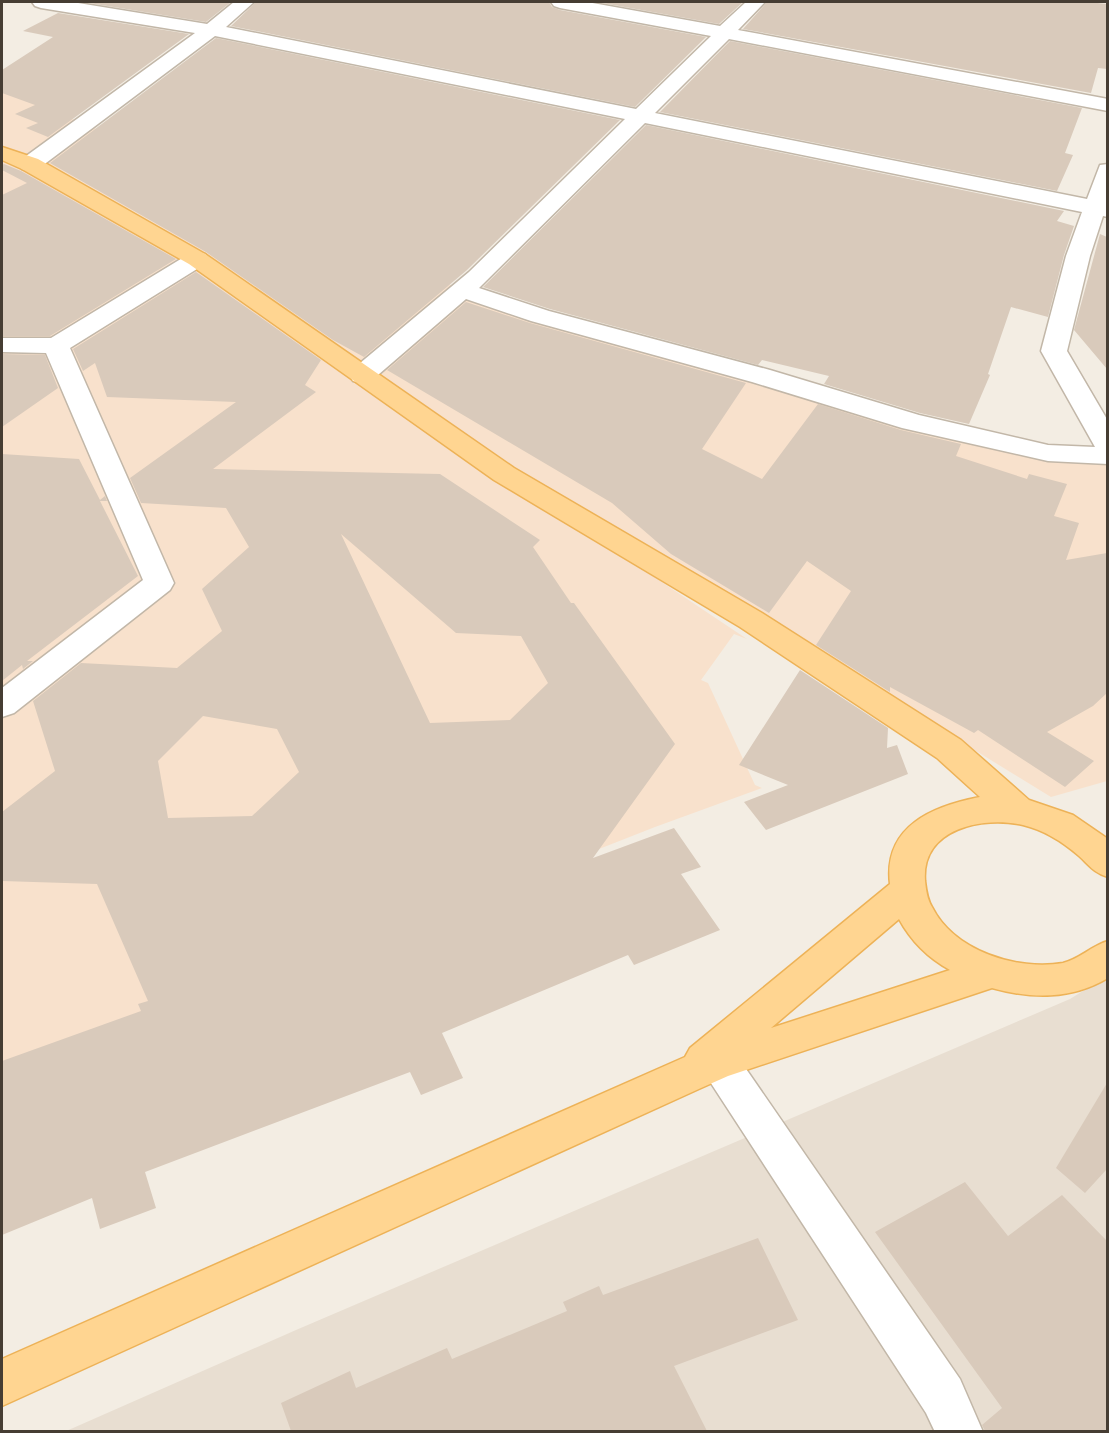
<svg xmlns="http://www.w3.org/2000/svg" width="1109" height="1433" font-family="Lato,sans-serif">
  <style>
    .residential { fill: #e8ded1 }
    .commercial { fill: #f8e1cc }
    .building { fill: #d9cabb; fill-rule: evenodd }
    .lines { fill: none; stroke-linecap: round; stroke-linejoin: round }
    .minor-casing { stroke: #c2b7a8; stroke-width: 3 }
    .major-casing { stroke: #edb257; stroke-width: 3 }
    .minor { fill: #fff; fill-rule: evenodd }
    .major { fill: #ffd591; fill-rule: evenodd }
  </style>
  <rect width="100%" height="100%" fill="#f3ede3"/>
  <path class="residential" d="M1107,976V1431L64,1432L296,1330L1070,999Z"/>
  <path class="commercial" d="M2,91L85,124L462,290L912,422L1107,455V781L1051,797L197,272L747,639L734,634L701,680L708,683L755,785L762,788L655,827L2,1084Z"/>
  <path class="building" d="M83,2H231L206,22Z
    M256,2H549L552,7L560,10L706,37L635,107L231,26Z
    M597,2H743L719,24Z
    M767,2H1088L1107,4V69L1098,68L1091,93L743,29Z
    M58,13L189,34L48,137L26,128L38,123L15,114L35,105L2,93V70L53,37L23,31Z
    M216,38L620,120L467,270L364,357L333,340L206,252L50,163Z
    M730,41L1082,108L1065,153L1073,155L1057,191L660,112Z
    M646,125L1064,211L1057,221L1074,226L1064,255L1048,317L1011,307L988,374L990,375L969,424L920,413L824,384L829,376L762,360L758,365L550,309L483,287Z
    M4,164L21,171L176,259L50,336H2V195L27,183L2,170V165Z
    M1100,234L1107,237V369L1074,330Z
    M196,272L321,360L305,385L316,392L213,469L440,474L540,540L533,547L571,603H574L675,744L593,858L674,828L701,867L681,874L720,930L634,965L628,955L442,1033L463,1078L421,1095L410,1072L145,1172L156,1208L100,1229L92,1198L2,1235V1061L141,1011L138,1004L148,1001L97,884L2,881V812L55,771L33,701L81,663L177,668L222,631L202,589L249,547L226,508L141,503L130,478L236,402L107,397L95,363L83,371L73,349ZM341,534L456,633L521,636L548,683L510,720L430,723ZM203,716L277,729L299,772L252,816L168,818L158,761Z
    M466,302L530,323L746,383L702,449L762,479L818,404L901,430L961,444L956,456L1027,479L1029,474L1067,484L1054,516L1079,523L1066,560L1107,553V693L1093,706L1047,732L1094,761L1065,787L978,730L974,733L890,687V692L816,645L851,591L807,561L769,613L671,554L612,503L387,370Z
    M2,354L45,355L58,388L2,427Z
    M2,454L79,459L100,500L105,496L107,501H100L138,576L27,661H33L23,669L22,665L2,681Z
    M800,670L888,728L887,748L897,745L908,774L766,830L744,802L788,785L739,765Z
    M1107,1083V1169L1085,1193L1056,1168Z
    M965,1182L1008,1236L1062,1195L1107,1241V1431H985L982,1425L1002,1408L875,1232Z
    M758,1238L798,1320L674,1366L707,1431H291L281,1403L350,1371L356,1388L447,1348L452,1359L567,1311L563,1302L599,1286L603,1295Z"/>
  <g class="lines">
    <defs>
      <path id="minor" d="M32,2H72L207,24L234,2H254L226,27L636,109L711,36L560,8L554,6L551,2H587L720,26L746,2H765L738,30L1108,99V111L729,39L655,113L1087,199L1100,165L1108,164V217L1103,216L1090,256L1067,351L1108,421V464L1048,461L902,428L752,382L531,321L466,299L371,381L362,383L353,381L349,375L353,369L469,272L625,119L215,36L38,169L30,171L22,169L19,164L22,159L195,33L41,8L35,6ZM645,123L1082,212L1066,256L1041,351L1095,447L1048,445L919,415L770,370L549,311L479,288Z
        M197,252L205,254L209,259L205,264L70,348L174,583L170,590L14,713L2,717V688L143,580L46,353L2,352V338H51L189,254Z
        M719,1044L733,1050L960,1379L983,1432H935L926,1413L705,1074L699,1062L705,1050Z"/>
      <path id="major" d="M2,147L38,159L205,254L514,468L762,613L961,740L1029,800L1073,815L1108,839V877C1094,873 1089,865 1079,856C1063,842 1044,830 1023,825C983,816 921,828 925,881C926,890 927,899 932,907C954,951 1017,971 1063,963C1080,959 1091,946 1108,941V978C1071,1000 1032,999 992,988L728,1076L701,1088L2,1406V1359L685,1057L690,1048L890,884C883,826 933,806 980,797L937,758L740,627L494,480L189,264L22,169L2,160ZM899,919C911,941 928,958 950,970L771,1028Z"/>
    </defs>
    <use href="#minor" class="minor-casing"/>
    <use href="#major" class="major-casing"/>
    <use href="#minor" class="minor"/>
    <use href="#major" class="major"/>
  </g>
  <rect width="1109" height="1433" fill="none" stroke="#463d33" stroke-width="6"/>
</svg>
